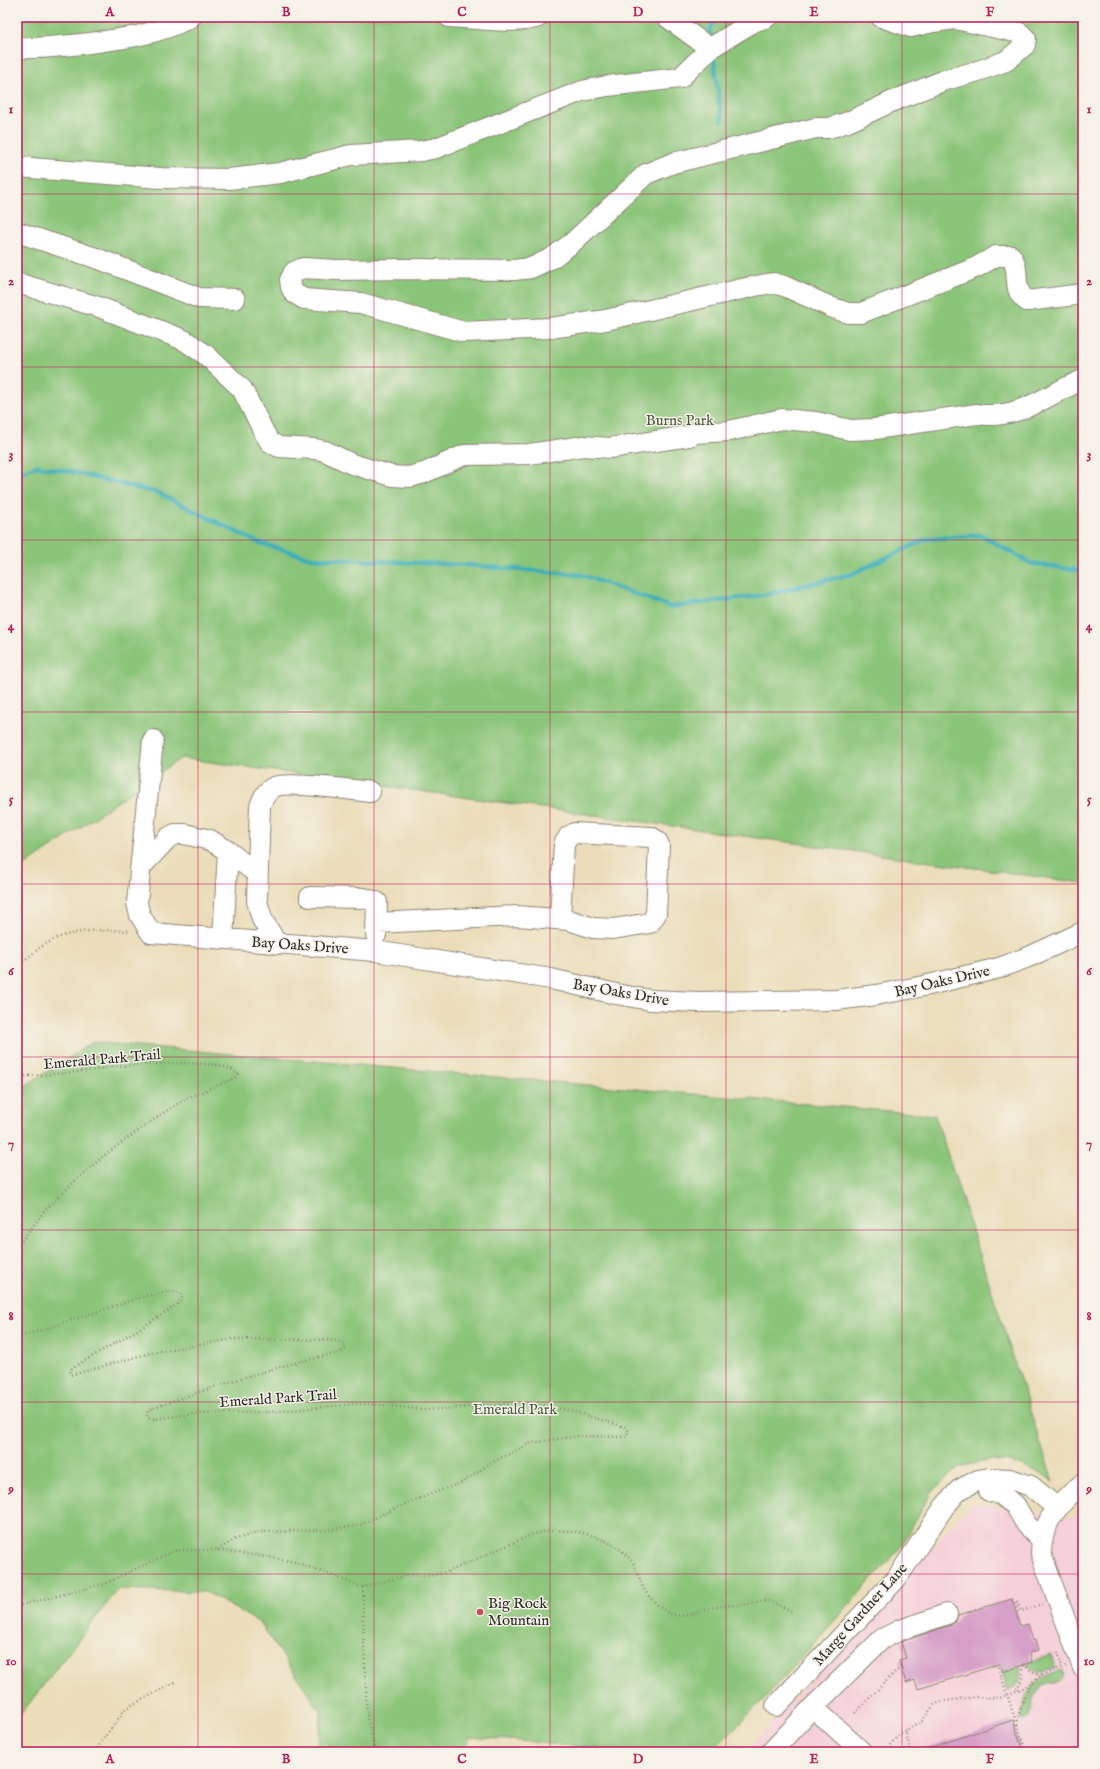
<svg xmlns="http://www.w3.org/2000/svg" width="1100" height="1769" font-family="'IM FELL English',serif">
  <style>
    .built { fill: #f5cfd9 }
    .green { fill: #8bc579; stroke: #5b7852 }
    .lines { fill: none; stroke-linecap: round; stroke-linejoin: round }
    .stream { stroke: #3eafb7; stroke-width: 4.5 }
    .building { fill: #d7a0c8 }
    .minor-casing { stroke: #8b8472; stroke-width: 22 }
    .path { stroke: #8b8472; stroke-width: 2.5; stroke-dasharray: 1 3; stroke-linecap: butt }
    .minor { stroke: #fff; stroke-width: 20 }
    .grid { fill: none; stroke: #c2185b; stroke-width: 1; stroke-opacity: 0.55 }
    .poi-dot { fill: #d1495b; stroke: #f7f3e8; stroke-width: 1.5 }
    .labels { text-anchor: middle; stroke-width: 3; stroke-linejoin: round; paint-order: stroke }
    .park-label { font-size: 15px; fill: #485942; stroke: #f7f3e8 }
    .street-label { font-size: 15px; fill: #2b2b2b; stroke: #f7f3e8 }
    .poi-label { font-size: 15px; fill: #2b2b2b; stroke: #f7f3e8; text-anchor: start }
    .neatline { fill: none; stroke: #c2185b; stroke-width: 1.5 }
    .grid-label { font-size: 13px; text-anchor: middle; font-weight: bold; fill: #c2185b }
  </style>
  <rect width="100%" height="100%" fill="#f7f3e8"/>
  <filter id="ink" filterUnits="userSpaceOnUse"><feTurbulence type="fractalNoise" baseFrequency=".025" numOctaves="2"/><feDisplacementMap in="SourceGraphic" scale="8" xChannelSelector="R" yChannelSelector="G"/><feConvolveMatrix kernelMatrix="1 2 1 2 8 2 1 2 1" color-interpolation-filters="sRGB"/></filter>
  <filter id="wash" filterUnits="userSpaceOnUse"><feTurbulence type="fractalNoise" baseFrequency=".012" numOctaves="4" result="noise"/><feDisplacementMap in="SourceGraphic" scale="16" xChannelSelector="R" yChannelSelector="G"/><feGaussianBlur stdDeviation="0.9" result="paint"/><feColorMatrix in="noise" values="0 0 0 0 0 0 0 0 0 0 0 0 0 0 0 0 0 1.4 0 .05"/><feComposite in="paint" operator="in"/></filter>
  <g filter="url(#wash)">
    <rect width="100%" height="100%" fill="#ebddb9"/>
    <path class="built" d="M973,1503L1074,1517L1083,1508V1752H745Z"/>
    <path class="green" d="M17,17H1083V883L181,758L17,871Z
      M93,1042L935,1115L1053,1482L1043,1474L1010,1462L990,1460L959,1467L932,1491L901,1547L763,1700L711,1752H699L688,1743L677,1752C608,1752 538,1741 469,1737L468,1752H318L321,1712L260,1623L206,1592L118,1589L17,1719V1091Z
      M1051,1655L1056,1668C1046,1671 1033,1677 1028,1663Z
      M1019,1663C1023,1673 1019,1686 1008,1690L1002,1672L1010,1670L1009,1666Z
      M1063,1670C1067,1688 1048,1680 1042,1687C1040,1689 1036,1694 1034,1697C1030,1705 1034,1720 1021,1719C1025,1688 1034,1680 1063,1670Z"/>
    <g class="lines">
      <path class="stream" d="M711,40L710,30L714,23V17
        M713,53L722,121
        M17,473L36,466L72,472L158,493L257,542L311,558L467,565L582,575L671,607L764,595L852,574L926,539L981,535L1030,563L1083,571"/>
    </g>
    <g id="blocks">
      <path class="building" d="M1012,1599L1020,1626L1028,1624L1033,1641L1035,1640L1038,1650L1030,1653L1032,1662L1003,1672L1000,1664L918,1689L915,1680L906,1683L899,1660L906,1658L901,1642L951,1625L956,1621L958,1615Z
        M1013,1720L1022,1748L1011,1752H923V1750Z"/>
    </g>
  </g>
  <g filter="url(#ink)">
    <use href="#blocks" fill-opacity="0" stroke="#8b8472" stroke-width="1"/>
    <g class="lines">
      <defs>
        <path id="minor" d="M449,17C470,18 520,25 538,17
          M667,17L704,44L712,47
          M881,17L911,27L933,22L955,19L1020,33L1026,39L1025,45L1006,61L978,71L945,80L891,102L848,122L829,128H816L673,163L646,174L572,243L552,258L531,268L514,270L407,269L336,270L303,268L294,272L290,280L291,287L294,293L304,299L361,303L464,332L550,328L606,320L755,286L773,283L784,286L833,308L848,313H861L975,268L996,256H1011C1022,271 1010,289 1027,301L1083,294
          M17,48C36,49 54,47 72,45C113,40 155,37 191,17
          M17,167L161,178L229,179L280,173L351,155L421,151L436,148L582,91L607,86L680,78L712,47L753,22L767,17
          M17,232L99,259L199,298L235,299
          M17,283L99,307L184,340L206,355L242,389L265,434L270,442L279,447L315,449L325,451L352,464L392,476L409,477L424,473L464,455L529,454L584,446L610,448L689,436L696,433L729,431L782,419L816,422L850,430L875,429L977,414C1019,421 1047,394 1083,380
          M153,740L137,903L140,915L151,933L375,951L551,979L616,994L650,1000L699,1002L836,1000L876,995L924,986L999,968L1031,956L1083,932
          M140,868L168,838L175,834H185L210,840L228,851L257,874
          M310,897L364,898L377,902L376,935
          M377,923L517,916L569,920L593,928L613,929L650,923L656,914L659,845L657,841L651,837L575,833L569,836L564,844L560,919
          M223,939L228,851
          M277,944L262,919L257,901L260,806C263,798 266,791 274,787C285,781 354,790 370,792
          M1083,1483C1060,1503 1041,1521 1041,1554L1083,1668
          M989,1491L1000,1494L1015,1505L1026,1524L1042,1540
          M776,1706L897,1578L944,1507L959,1490L978,1480L989,1478L1010,1479L1031,1486L1057,1508
          M813,1707L862,1752
          M771,1752L813,1707L882,1639L900,1630L947,1614"/>
      </defs>
      <use href="#minor" class="minor-casing"/>
      <path class="path" d="M17,966C25,960 33,953 41,947C66,929 101,929 130,931
        M17,1077L88,1071L115,1066L187,1063L218,1065L231,1069L238,1074L235,1078L187,1098L160,1115L106,1154L75,1181L46,1209L17,1247
        M17,1338L145,1296L172,1291L182,1294V1299L178,1304L146,1325L72,1368L70,1370L71,1375L154,1352L234,1339L333,1340L344,1343L346,1349L338,1353C274,1366 212,1387 151,1409L148,1411L147,1417L152,1419L193,1414L271,1412L355,1404H373L425,1410L509,1404H536L572,1411L605,1421L625,1427L629,1431L626,1436L623,1437L577,1436L531,1443L491,1463L463,1482L405,1504L360,1525L328,1530L260,1532L236,1539L217,1550
        M363,1587V1618L367,1715L375,1752
        M17,1606L104,1584L174,1551L183,1550H217L275,1558L295,1562L363,1587L409,1575L429,1576L447,1572L531,1535C559,1526 590,1531 615,1546C620,1550 627,1554 631,1560C636,1566 638,1574 641,1582C644,1593 656,1605 666,1611C686,1622 696,1610 715,1607C726,1605 737,1606 748,1604C754,1603 763,1600 769,1601C776,1603 784,1608 791,1611
        M1018,1612L1015,1602H1017L1021,1611L1042,1604
        M1058,1652L1062,1667
        M1024,1664L1031,1671L1042,1675
        M998,1667L1026,1752
        M1017,1689L1022,1679L1024,1664
        M855,1713L896,1671L902,1667
        M1017,1725C1020,1709 1024,1696 1032,1683
        M905,1730L911,1752
        M890,1745L901,1733L922,1721L934,1705L944,1701L977,1697L1000,1698L1025,1687L1042,1675L1066,1666
        M23,1752H30
        M96,1752V1749L126,1708L176,1682
        M130,1752L136,1750L162,1752"/>
      <use href="#minor" class="minor"/>
    </g>
  </g>
  <path class="grid" d="M198,17V1752M374,17V1752M550,17V1752M726,17V1752M902,17V1752M17,194H1083M17,367H1083M17,540H1083M17,712H1083M17,884H1083M17,1057H1083M17,1230H1083M17,1402H1083M17,1574H1083"/>
  <circle class="poi-dot" cx="480" cy="1612" r="4"/>
  <g class="labels">
    <g class="park-label">
      <text x="680" y="425">Burns Park</text>
      <text x="515" y="1414">Emerald Park</text>
    </g>
    <g class="street-label">
      <text transform="translate(300 945) rotate(4)" y="5">Bay Oaks Drive</text>
      <text transform="translate(942 981) rotate(-13)" y="5">Bay Oaks Drive</text>
      <text transform="translate(621 992) rotate(10)" y="5">Bay Oaks Drive</text>
      <text transform="translate(102 1059) rotate(-5)" y="5">Emerald Park Trail</text>
      <text transform="translate(278 1398) rotate(-4)" y="5">Emerald Park Trail</text>
      <text transform="translate(860 1614) rotate(-48)" y="5">Marge Gardner Lane</text>
    </g>
    <g class="poi-label">
      <text x="488" y="1608">Big Rock<tspan x="488" dy="17">Mountain</tspan></text>
    </g>
  </g>
  <rect width="1100" height="1769" fill="none" stroke="#f7f3e8" stroke-width="44"/>
  <rect x="22" y="22" width="1056" height="1725" class="neatline"/>
  <g class="grid-label">
    <text x="110" y="16">A</text>
    <text x="286" y="16">B</text>
    <text x="462" y="16">C</text>
    <text x="638" y="16">D</text>
    <text x="814" y="16">E</text>
    <text x="990" y="16">F</text>
    <text x="11" y="113">1</text>
    <text x="1089" y="113">1</text>
    <text x="11" y="285">2</text>
    <text x="1089" y="285">2</text>
    <text x="11" y="458">3</text>
    <text x="1089" y="458">3</text>
    <text x="11" y="630">4</text>
    <text x="1089" y="630">4</text>
    <text x="11" y="803">5</text>
    <text x="1089" y="803">5</text>
    <text x="11" y="975">6</text>
    <text x="1089" y="975">6</text>
    <text x="11" y="1148">7</text>
    <text x="1089" y="1148">7</text>
    <text x="11" y="1320">8</text>
    <text x="1089" y="1320">8</text>
    <text x="11" y="1493">9</text>
    <text x="1089" y="1493">9</text>
    <text x="11" y="1665">10</text>
    <text x="1089" y="1665">10</text>
    <text x="110" y="1763">A</text>
    <text x="286" y="1763">B</text>
    <text x="462" y="1763">C</text>
    <text x="638" y="1763">D</text>
    <text x="814" y="1763">E</text>
    <text x="990" y="1763">F</text>
  </g>
</svg>
